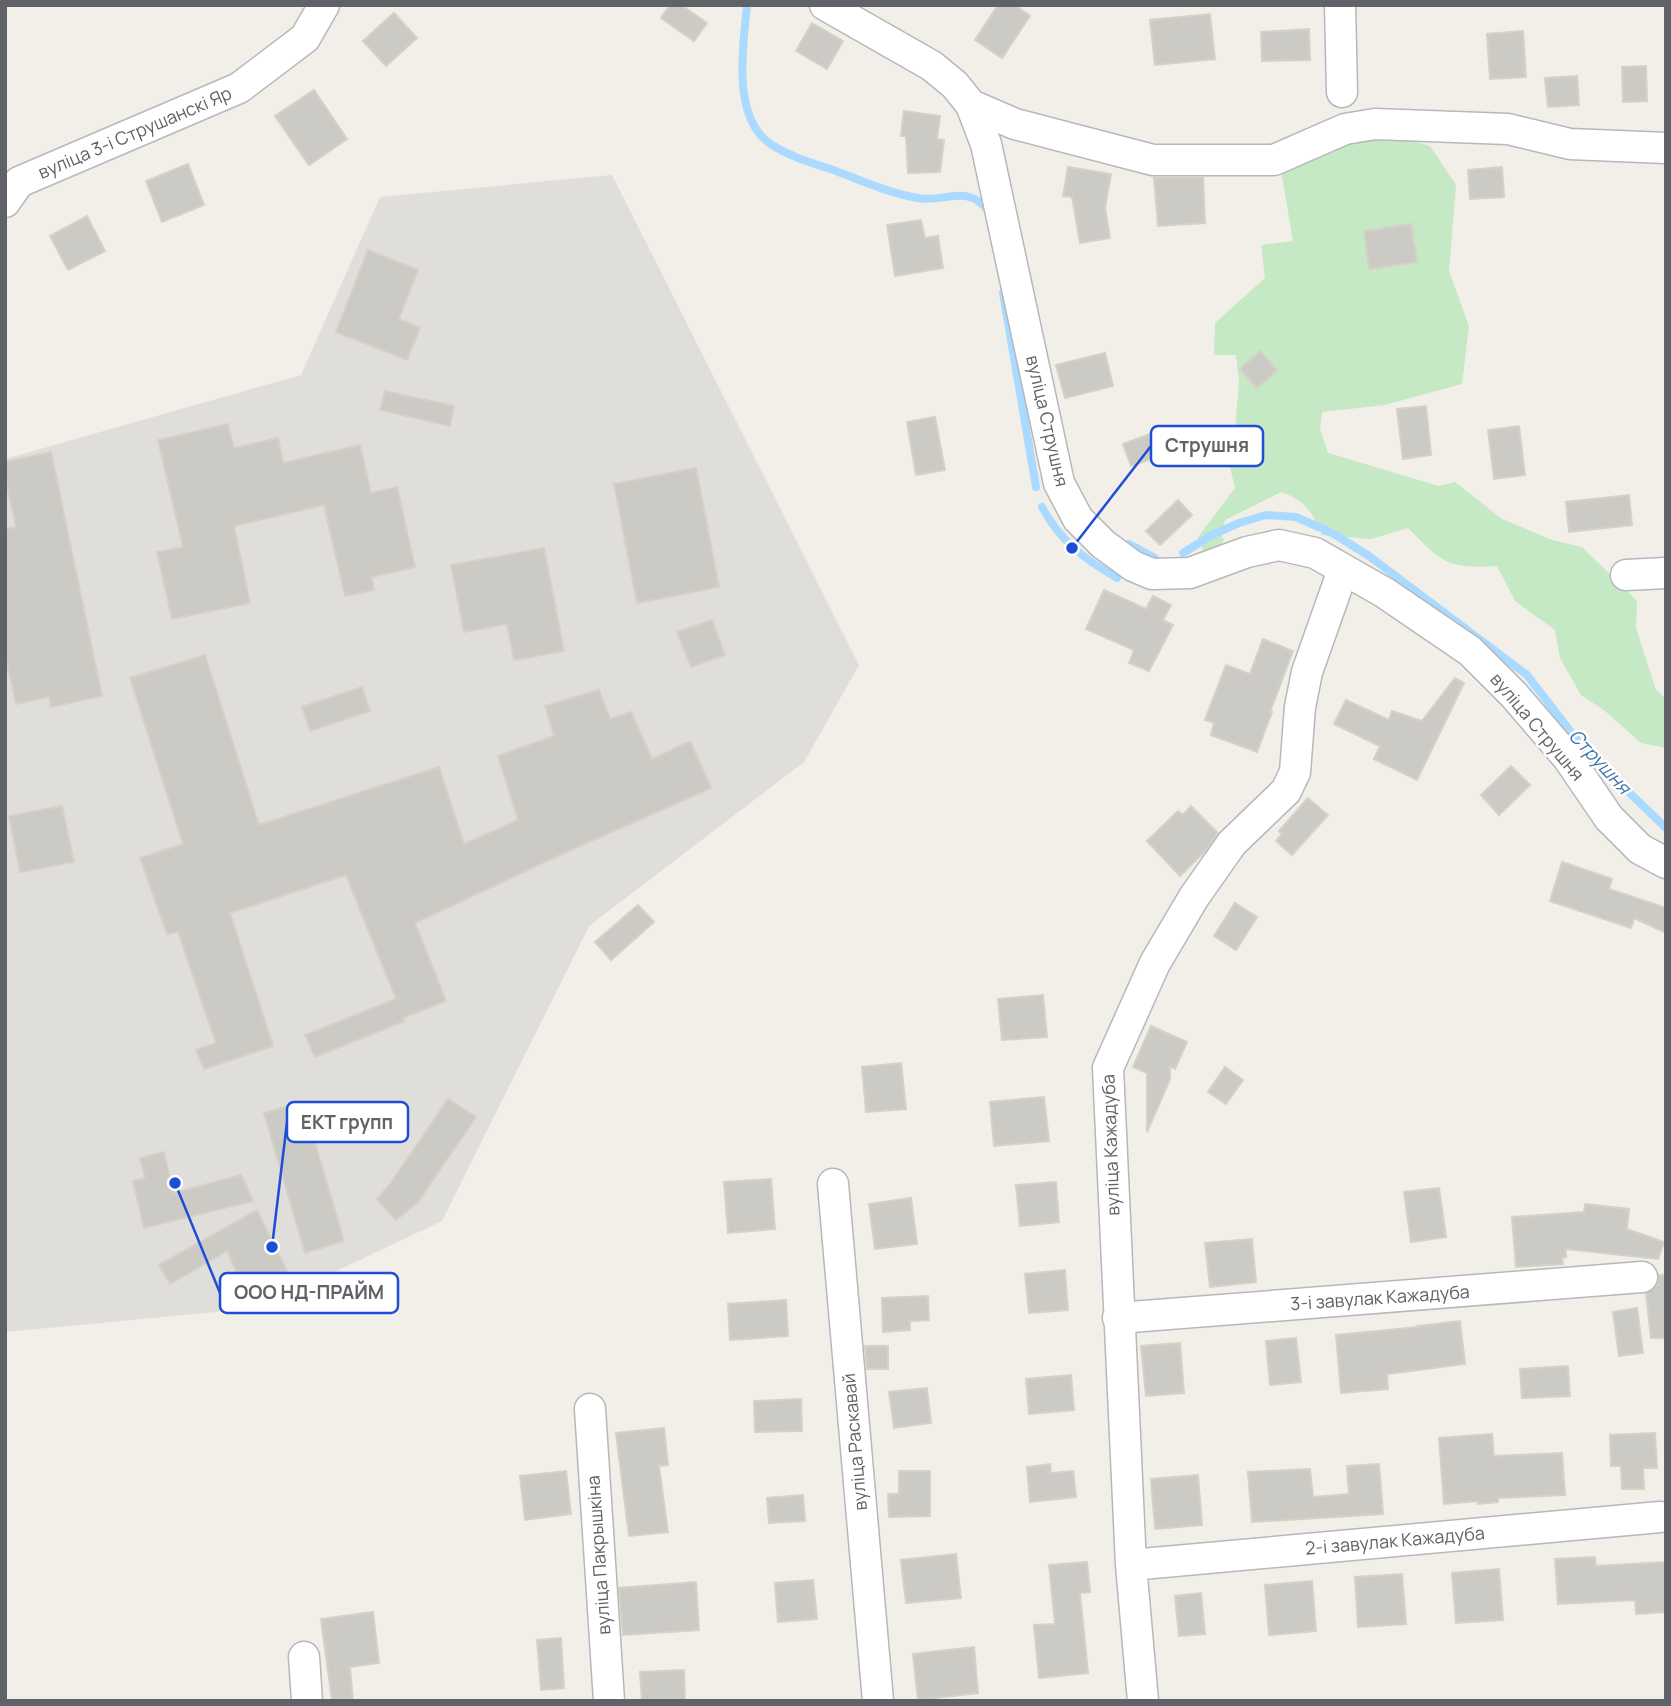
<svg xmlns="http://www.w3.org/2000/svg" width="1671" height="1706" font-family="Manrope,sans-serif">
  <style>
    .industrial { fill: #e0deda }
    .green { fill: #c5e8c5 }
    .lines { fill: none; stroke-linecap: round; stroke-linejoin: round }
    .stream { stroke: #aadaff; stroke-width: 8 }
    .building { fill: #cccac5; stroke: #d6d1c6; stroke-width: 2 }
    .street-casing { stroke: #b5b8bc; stroke-width: 33 }
    .street { stroke: #fff; stroke-width: 30 }
    .labels { text-anchor: middle; stroke-width: 5; stroke-linejoin: round; paint-order: stroke }
    .street-label { font-size: 18px; fill: #5f6368; stroke: #fff }
    .water-label { font-size: 19px; font-style: italic; fill: #4174aa; stroke: #fff }
    .leader { fill: none; stroke: #1d4ed8; stroke-width: 2.5 }
    .callout-dot { fill: #1d4ed8; stroke: #fff; stroke-width: 2.5 }
    .callout { fill: #fff; stroke: #1d4ed8; stroke-width: 2.5 }
    .callout-label { font-size: 19px; text-anchor: middle; font-weight: bold; fill: #5f6368 }
  </style>
  <rect width="100%" height="100%" fill="#f1efe8"/>
  <path class="industrial" d="M612,175L859,665L804,762L589,926L442,1221L258,1308L5,1332V459L301,375L380,197Z"/>
  <path class="green" d="M1383,133L1430,146L1456,185L1449,271L1469,326L1462,384L1385,405L1322,412L1320,429L1328,453L1439,486L1455,482L1502,519L1552,540L1582,547L1637,601L1636,628L1656,690L1666,699V748L1641,743L1605,711L1581,695L1560,658L1555,630L1515,601L1497,566C1446,569 1442,562 1408,528L1371,539L1322,535C1314,514 1304,499 1281,492L1225,520L1221,535L1224,540L1219,547L1204,553L1198,537L1235,488L1230,467L1235,445L1236,415L1239,383L1236,355H1214L1215,323L1265,278L1261,245L1293,241L1280,165Z"/>
  <g class="lines">
    <path class="stream" d="M747,5C743,46 731,119 772,145C791,157 815,164 836,171C862,181 890,193 917,198C947,203 968,182 990,213
      M1003,293L1036,487
      M1042,507C1060,541 1084,559 1117,578
      M1129,544L1155,558
      M1183,553L1212,535L1239,523L1266,515L1296,517L1334,534L1369,556L1527,675L1584,749L1666,828"/>
  </g>
  <path class="building" d="M670,5H681L707,23L694,41L661,18Z
    M998,5H1015L1030,16L1002,58L975,40Z
    M394,13L417,38L386,66L363,41Z
    M1210,14L1215,59L1155,65L1150,20Z
    M812,23L843,41L827,69L796,51Z
    M1309,29L1310,60L1262,61L1261,32Z
    M1523,31L1526,77L1490,79L1487,34Z
    M1646,66L1647,101L1623,102L1622,67Z
    M1577,76L1579,105L1548,107L1545,78Z
    M314,90L347,139L309,165L275,116Z
    M904,111L940,116L937,139L944,140L940,172L908,173L906,136H901Z
    M188,164L204,205L162,222L146,181Z
    M1068,167L1111,174L1105,208L1110,238L1080,243L1072,197L1063,196Z
    M1502,167L1504,197L1470,199L1468,170Z
    M1154,178H1203L1205,223L1158,226Z
    M87,216L105,251L68,270L50,236Z
    M921,220L925,238L938,236L943,268L895,276L887,225Z
    M1411,224L1417,262L1369,269L1364,231Z
    M368,250L418,270L399,319L420,328L407,360L336,332Z
    M1260,351L1277,370L1257,388L1240,369Z
    M1105,353L1113,386L1065,398L1056,365Z
    M385,391L454,406L450,426L380,410Z
    M1426,406L1431,455L1403,459L1397,409Z
    M935,417L945,470L916,475L907,422Z
    M228,424L234,448L278,438L283,463L360,445L371,493L397,487L415,567L372,577L374,590L345,596L324,505L234,526L250,603L172,619L157,552L183,547L158,440Z
    M1519,426L1525,475L1494,479L1488,430Z
    M1158,431L1167,454L1131,466L1123,444Z
    M51,452L102,696L51,707L49,697L16,704L5,654V529L16,527L5,476V462Z
    M696,468L719,587L637,603L614,484Z
    M1629,495L1632,525L1569,532L1566,502Z
    M1178,500L1192,515L1160,545L1146,531Z
    M544,548L564,651L514,660L507,624L464,632L451,565Z
    M1104,590L1146,609L1153,596L1171,605L1163,620L1173,625L1149,671L1129,663L1134,650L1086,629Z
    M712,620L725,655L691,667L677,632Z
    M1263,639L1293,651L1270,712H1272L1257,752L1211,735L1214,723L1205,720L1226,665L1250,674Z
    M205,655L259,825L439,767L464,844L518,820L498,756L554,736L545,706L599,690L610,719L631,712L652,759L690,741L711,788L564,853L415,923L446,1001L403,1018L405,1021L315,1057L305,1035L396,999L346,875L230,913L273,1046L204,1069L196,1050L216,1043L178,932L167,934L140,858L183,844L130,678Z
    M1455,678L1464,683L1417,780L1374,759L1380,746L1334,724L1346,700L1389,720L1392,711L1422,721Z
    M362,687L370,711L310,731L302,707Z
    M1511,766L1530,785L1499,815L1481,795Z
    M1308,798L1328,815L1292,855L1276,841L1282,834L1279,831Z
    M62,806L74,862L20,872L9,816Z
    M1191,806L1218,833L1205,851L1180,876L1147,841L1178,811L1183,815Z
    M1562,862L1612,879L1609,889L1666,908V933L1634,918L1631,928L1550,901Z
    M1235,903L1257,917L1236,950L1214,936Z
    M638,905L654,922L611,960L595,942Z
    M1043,995L1047,1037L1002,1040L998,999Z
    M1151,1026L1187,1042L1175,1069L1170,1066V1079L1147,1132V1073L1133,1067Z
    M901,1063L906,1109L866,1112L862,1067Z
    M1225,1067L1243,1080L1226,1104L1208,1092Z
    M1044,1097L1049,1141L994,1146L990,1102Z
    M448,1099L476,1117L418,1202L396,1220L377,1199L390,1184Z
    M303,1102L344,1241L305,1253L264,1113Z
    M164,1152L174,1193L241,1175L253,1201L144,1228L133,1181L145,1178L140,1158Z
    M771,1179L775,1229L728,1233L724,1182Z
    M1056,1182L1059,1222L1020,1226L1016,1185Z
    M1439,1188L1446,1237L1411,1242L1404,1192Z
    M911,1198L917,1244L875,1249L869,1204Z
    M1585,1204L1629,1209L1627,1229L1664,1242L1658,1259L1566,1249V1257L1562,1258L1563,1264L1516,1267L1512,1217L1584,1212Z
    M257,1210L291,1279L248,1296L227,1251L170,1284L159,1265Z
    M1252,1239L1256,1282L1210,1287L1205,1243Z
    M1065,1270L1068,1310L1029,1313L1025,1274Z
    M1659,1275H1666V1338H1651L1646,1293L1657,1285Z
    M928,1296L929,1320L910,1321V1330L883,1332L882,1298Z
    M786,1300L788,1336L730,1340L728,1304Z
    M1637,1308L1643,1353L1619,1356L1613,1312Z
    M1460,1321L1465,1364L1387,1374L1388,1389L1341,1393L1336,1335L1419,1327L1418,1326Z
    M1296,1338L1301,1382L1270,1385L1266,1341Z
    M1180,1343L1184,1393L1146,1396L1141,1346Z
    M865,1346H888V1369H867Z
    M1568,1366L1570,1396L1522,1398L1520,1369Z
    M1071,1375L1074,1410L1029,1414L1026,1379Z
    M927,1388L931,1423L894,1428L889,1392Z
    M801,1399L802,1431L755,1432L754,1401Z
    M664,1428L668,1465L659,1466L668,1532L629,1536L616,1433Z
    M1655,1433L1657,1468H1643L1644,1489H1622L1621,1466H1611L1610,1435Z
    M1492,1434L1494,1456L1562,1453L1565,1495L1498,1498V1502L1478,1504V1501L1444,1504L1439,1438Z
    M1050,1464L1051,1473L1073,1471L1076,1497L1030,1502L1027,1467Z
    M1379,1464L1383,1514L1252,1522L1248,1472L1310,1469L1313,1497L1349,1494L1347,1466Z
    M566,1471L571,1514L525,1520L520,1476Z
    M899,1471H930V1516L889,1517L888,1494H899Z
    M1198,1475L1202,1525L1155,1529L1151,1479Z
    M803,1495L805,1521L769,1523L767,1498Z
    M956,1554L961,1598L906,1603L901,1560Z
    M1595,1557L1596,1566L1666,1562V1612L1636,1614L1635,1600L1558,1604L1555,1559Z
    M1087,1562L1090,1592L1080,1593L1088,1673L1039,1678L1034,1625L1055,1624L1049,1565Z
    M1499,1569L1503,1620L1456,1623L1452,1573Z
    M1402,1574L1406,1624L1358,1627L1355,1577Z
    M813,1580L817,1619L778,1622L775,1583Z
    M1312,1581L1316,1631L1269,1635L1265,1585Z
    M696,1582L699,1630L623,1635L619,1588Z
    M1201,1593L1205,1634L1179,1636L1175,1596Z
    M373,1612L379,1663L350,1667L353,1701H332L321,1619Z
    M561,1638L564,1688L541,1690L537,1640Z
    M974,1647L978,1693L918,1700L913,1654Z
    M684,1670L685,1701H642L640,1672Z"/>
  <g class="lines">
    <defs>
      <path id="street" d="M825,5L932,66L955,85L971,105L986,144L1059,483L1078,519L1103,544L1133,566L1152,574L1190,573L1247,552L1279,545L1315,553L1385,593L1470,651L1514,695L1568,758L1609,818L1640,849L1666,863
        M1340,5L1342,92
        M971,105L1015,124L1153,160H1274L1345,129L1375,124L1508,129L1570,144L1666,148
        M5,202L19,182L239,88L305,38L324,5
        M1626,575L1666,573
        M833,1184L878,1701
        M1118,1318L1642,1277
        M590,1409L609,1701
        M1131,1565L1660,1517
        M304,1657L307,1701
        M1143,1701L1131,1565L1108,1068L1155,963L1194,897L1232,843L1286,791L1295,772L1300,707L1307,672L1343,570"/>
    </defs>
    <use href="#street" class="street-casing"/>
    <use href="#street" class="street"/>
  </g>
  <g class="labels">
    <g class="street-label">
      <text transform="translate(135 133) rotate(-23)" y="6">вуліца 3-і Струшанскі Яр</text>
      <text transform="translate(1047 421) rotate(77)" y="6">вуліца Струшня</text>
      <text transform="translate(1537 727) rotate(50)" y="6">вуліца Струшня</text>
      <text transform="translate(1111 1145) rotate(-92)" y="6">вуліца Кажадуба</text>
      <text transform="translate(1380 1298) rotate(-4)" y="6">3-і завулак Кажадуба</text>
      <text transform="translate(855 1442) rotate(-95)" y="6">вуліца Раскавай</text>
      <text transform="translate(1395 1541) rotate(-5)" y="6">2-і завулак Кажадуба</text>
      <text transform="translate(599 1555) rotate(-94)" y="6">вуліца Пакрышкіна</text>
    </g>
    <g class="water-label">
      <text transform="translate(1600 761) rotate(47)" y="7">Струшня</text>
    </g>
  </g>
  <path class="leader" d="M1072 548L1151 446M272 1247L287 1122M175 1183L220 1293"/>
  <g class="callout-dot">
    <circle cx="1072" cy="548" r="7"/>
    <circle cx="272" cy="1247" r="7"/>
    <circle cx="175" cy="1183" r="7"/>
  </g>
  <g class="callout">
    <rect x="1151" y="426" width="112" height="40" rx="7"/>
    <rect x="287" y="1102" width="121" height="40" rx="7"/>
    <rect x="220" y="1273" width="178" height="40" rx="7"/>
  </g>
  <g class="callout-label">
    <text x="1207" y="452">Струшня</text>
    <text x="347" y="1129">ЕКТ групп</text>
    <text x="309" y="1299">ООО НД-ПРАЙМ</text>
  </g>
  <rect width="1671" height="1706" fill="none" stroke="#5f6368" stroke-width="14"/>
</svg>
